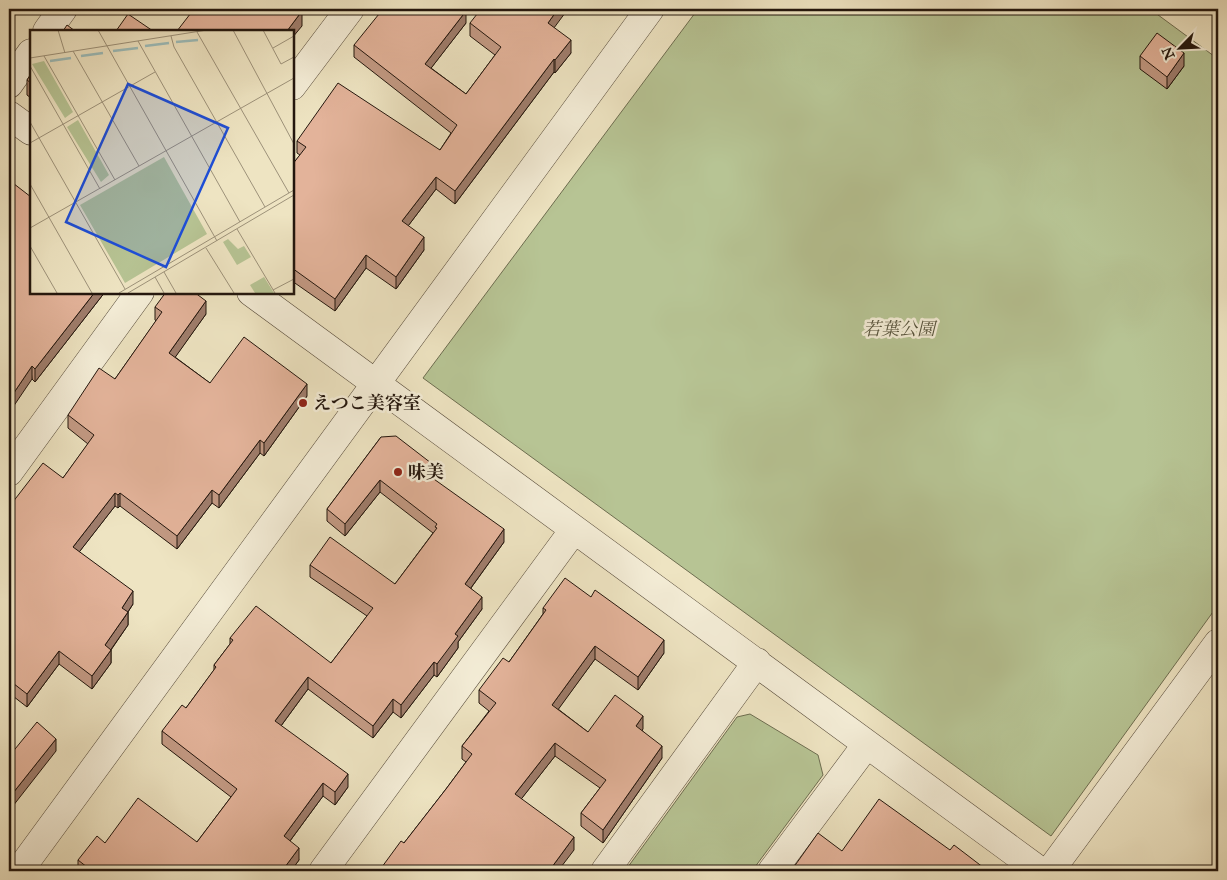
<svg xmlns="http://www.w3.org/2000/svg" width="1227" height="880" font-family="'IM FELL Great Primer','Noto Serif JP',serif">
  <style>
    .green { fill: #b7c494; stroke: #6d6d50 }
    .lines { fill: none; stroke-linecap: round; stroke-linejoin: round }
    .minor-casing { stroke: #564a3a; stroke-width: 29 }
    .minor { stroke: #f4edd7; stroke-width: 28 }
    .wall { fill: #c39a84; stroke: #23160d }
    .shaded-wall { fill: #9f7d6c; stroke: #23160d }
    .building { fill: #e3b39a; stroke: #23160d }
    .poi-dot { fill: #8f2418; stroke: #f4edd7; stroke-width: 2 }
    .labels { text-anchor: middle; stroke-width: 5; stroke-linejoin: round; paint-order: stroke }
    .park-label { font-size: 18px; font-style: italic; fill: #57533c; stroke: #f4edd7 }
    .poi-label { font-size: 18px; font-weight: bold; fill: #23160d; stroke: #f4edd7; text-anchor: start }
    .inset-river { fill: none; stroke: #9cbdbb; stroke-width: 2.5 }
    .inset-road { fill: none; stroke: #9d927a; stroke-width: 1 }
    .view { fill: #1d4ed8; fill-opacity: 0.15; stroke: #1d4ed8; stroke-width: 2.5 }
    .inset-edge { fill: none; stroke: #23160d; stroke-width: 2.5 }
  </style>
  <rect width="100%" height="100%" fill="#eee4c2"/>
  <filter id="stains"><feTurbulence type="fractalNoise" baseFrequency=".004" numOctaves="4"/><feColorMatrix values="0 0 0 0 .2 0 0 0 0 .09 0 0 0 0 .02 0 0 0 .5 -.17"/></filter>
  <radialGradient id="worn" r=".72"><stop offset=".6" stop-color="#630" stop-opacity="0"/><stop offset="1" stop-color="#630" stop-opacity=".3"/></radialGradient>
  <path class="green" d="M698,9H1150L1218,59V605L1051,836L423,378Z
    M750,714L818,755L823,775L752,871H625L737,717Z"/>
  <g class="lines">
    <defs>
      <path id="minor" d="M47,31L63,9
        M9,84L31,53
        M292,86L350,9
        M9,115L31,131
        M251,292L1040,871
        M9,472L140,292
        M19,871L650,9
        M323,871L573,531
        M605,871L757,662
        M772,871L867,744
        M1050,871L1218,643"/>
    </defs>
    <use href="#minor" class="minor-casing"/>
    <use href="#minor" class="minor"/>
  </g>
  <path class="wall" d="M466,23L431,68L466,94L495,55L470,36V23L554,28L571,53L555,73L554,72L455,204L436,189L408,226L424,250L396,289L366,268L335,311L292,281V165L300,155L297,153V141L440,150L451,133L354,57V45Z
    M1140,56L1184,66L1167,89L1140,69Z
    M31,74V98L27,95V80Z
    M9,180L105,292L35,382L32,379Z
    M155,307L206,314L175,357L210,383L307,396L264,456L260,453L219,508L212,503L177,549L120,506L118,508L115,506L79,552L133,604L128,612V625L111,650V663L92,689L59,664L27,707L9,693V507L63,478L88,444L68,428V415L115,379L156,321L155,320Z
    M381,437L431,476H430L504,542L471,588L482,609L458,642V648L437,677L434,675L401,718L393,712L373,738L308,689L281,726L348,787L335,805L323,796L290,841L299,860L291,871H78V860L105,843L197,842L231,797L162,744V731L186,708L214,670V665L230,644V638L331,663L367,616L310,577V565L395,584L433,533L380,492L345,536L327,521V509Z
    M543,608L664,653L638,690L595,659L558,709L588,732L643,729L642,730L662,758L603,843L581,826V813L600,788L555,756L521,799L574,850L404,843L446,789L466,762L462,759V746L489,711L479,703V690L509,662L543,614Z"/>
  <path class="shaded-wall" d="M558,9H568L548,36V23Z
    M302,11V26L292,38V31H287Z
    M466,11V23L425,76V64Z
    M571,40V53L555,73V60Z
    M1184,53V66L1167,89V77Z
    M554,59V72L455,204V191Z
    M436,177V189L402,234V221Z
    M424,237V250L396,289V277Z
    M366,255V268L335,311V299Z
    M95,292H105L35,382V369Z
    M206,301V314L169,366V353Z
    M32,366V379L9,413V400Z
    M307,384V396L264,456V443Z
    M260,440V453L219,508V495Z
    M431,463V476L424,484V472Z
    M380,480V492L345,536V524Z
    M212,490V503L177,549V536Z
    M115,493V506L73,560V547Z
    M120,493V506L118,508V495Z
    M504,529V542L465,596V584Z
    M133,591V604L122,621V608Z
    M482,597V609L458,642V648L437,677V664L455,634Z
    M128,612V625L105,658V645Z
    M664,640V653L638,690V677Z
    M595,646V659L552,718V705Z
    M111,650V663L92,689V676Z
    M59,651V664L27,707V694Z
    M434,662V675L401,718V705Z
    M308,677V689L275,734V721Z
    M393,699V712L373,738V726Z
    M643,716V729L636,739V726Z
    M56,739V751L9,811V798Z
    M555,743V756L515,807V794Z
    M662,746V758L603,843V830Z
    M348,774V787L335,805V792Z
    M323,783V796L284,849V836Z
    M574,837V850L558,871H549Z
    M299,848V860L291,871H282Z"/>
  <path class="building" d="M194,9H298L302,11L287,31H177Z
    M383,9H463L466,11L425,64L466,94L501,47L470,23L481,9H558L548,23L571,40L555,60L554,59L455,191L436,177L402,221L424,237L396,277L366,255L335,299L292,268V165L306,147L297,141L338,83L440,150L457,125L354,45Z
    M128,14L153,31H116Z
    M67,25L75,31H63Z
    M1157,33L1184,53L1167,77L1140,56Z
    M31,74V83L27,80Z
    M9,180L31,197V292H95L35,369L32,366L9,400Z
    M166,292H194L206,301L169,353L210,383L244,337L307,384L264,443L260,440L219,495L212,490L177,536L120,493L118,495L115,493L73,547L133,591L122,608L128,612L105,645L111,650L92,676L59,651L27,694L9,680V507L43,463L63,478L94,435L68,415L99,368L115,379L162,312L155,307Z
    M396,436L431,463L424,472L504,529L465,584L482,597L455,634L458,636L437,664L434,662L401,705L393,699L373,726L308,677L275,721L348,774L335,792L323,783L284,836L299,848L282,871H92L78,860L97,836L105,843L138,798L197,842L237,789L162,731L182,705L186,708L216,667L214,665L233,640L230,638L256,606L331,663L373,608L310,565L330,537L395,584L437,528L435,527L437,524L380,480L345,524L327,509L381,437Z
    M565,578L591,597L595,590L664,640L638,677L595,646L552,705L588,732L615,695L643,716L636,726L662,746L603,830L581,813L606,780L555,743L515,794L574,837L549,871H379L401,841L404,843L446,789L472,754L462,746L496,703L479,690L503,658L509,662L546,610L543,608Z
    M37,722L56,739L9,798V752L11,754Z
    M879,799L950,850L954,845L988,871H791L818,833L842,851Z"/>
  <g class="poi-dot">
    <circle cx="303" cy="403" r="5"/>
    <circle cx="398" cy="472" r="5"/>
  </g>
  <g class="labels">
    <g class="park-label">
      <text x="899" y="335">若葉公園</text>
    </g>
    <g class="poi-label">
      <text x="313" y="409">えつこ美容室</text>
      <text x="408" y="478">味美</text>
    </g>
  </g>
  <g transform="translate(30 30)">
    <rect width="264" height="264" fill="#eee4c2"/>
    <path d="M14,31L43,82L35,88L2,34ZM48,90L79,145L71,152L37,97ZM134,127L177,204L95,253L50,175ZM198,209L208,219L214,216L221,227L207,235L193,212ZM234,247L244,263H225L220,255Z" fill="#b7c494"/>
    <path class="inset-river" d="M146,12L168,10M115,16L139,13M83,21L108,18M51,26L73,23M20,31L41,28"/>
    <path class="inset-road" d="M28,0L35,23M68,0L187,211M203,0L264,114M233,0L251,34L264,27M167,2L259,163M141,6L144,17L235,177M108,11L210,192M243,18L264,6M43,21L109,136M14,26L85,150M0,28L177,0M0,36L70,159M0,92L95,259M0,113L125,42M0,154L62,263M0,198L264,48M207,199L245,263M0,216L27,263M176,218L204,263M134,242L146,263M125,247L134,263M243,260L264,249M89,263L264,160M98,263L264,165"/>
    <path class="view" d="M98,54L198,98L136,237L36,192Z"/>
    <rect width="264" height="264" class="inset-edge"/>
  </g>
  <rect width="1227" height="880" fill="none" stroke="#eee4c2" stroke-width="30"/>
  <rect x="10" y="10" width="1207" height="860" fill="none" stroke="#23160d" stroke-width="2.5"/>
  <rect x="15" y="15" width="1197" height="850" fill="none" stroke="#23160d"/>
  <g transform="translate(1180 48) rotate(246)" stroke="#f4edd7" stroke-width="4" paint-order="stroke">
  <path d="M0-4L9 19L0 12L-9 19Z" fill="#23160d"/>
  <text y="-8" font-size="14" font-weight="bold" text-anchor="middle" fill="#23160d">N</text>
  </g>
  <rect width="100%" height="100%" filter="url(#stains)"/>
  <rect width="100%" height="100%" fill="url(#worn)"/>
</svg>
